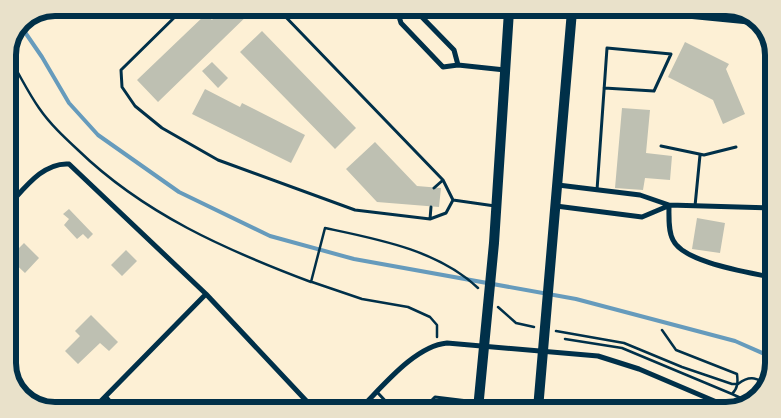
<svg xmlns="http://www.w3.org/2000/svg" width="781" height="418" font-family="Quicksand,sans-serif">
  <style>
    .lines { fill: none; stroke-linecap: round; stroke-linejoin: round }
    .stream { stroke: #669bbc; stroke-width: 4 }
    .building { fill: #bec0b2 }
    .path { stroke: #003049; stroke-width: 2.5 }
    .service { stroke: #003049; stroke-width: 3 }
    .minor { stroke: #003049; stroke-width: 5 }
    .primary { stroke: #003049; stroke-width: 10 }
    .rim { fill: none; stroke: #003049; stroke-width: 6 }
  </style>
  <rect width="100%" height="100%" fill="#fdf0d5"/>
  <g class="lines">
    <path class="stream" d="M20,25L42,57L69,103L98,135L179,192L270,236L354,259L576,299L735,341L769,356"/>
  </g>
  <path class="building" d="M210,9H254L158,102L137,80L206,14L212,20L216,15Z
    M262,31L356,128L335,149L240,52Z
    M685,42L729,64L726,69L745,114L723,124L713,100L668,77Z
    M212,62L228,78L218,88L202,71Z
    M205,89L240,107L242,103L305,135L291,163L192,114Z
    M622,108L650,110L646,153L672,156L670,180L645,178L643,190L615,188Z
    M375,142L417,186L441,188L439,207L377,202L346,169Z
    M69,209L93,234L88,239L83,234L77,239L64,225L69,219L63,214Z
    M697,218L725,223L720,253L692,249Z
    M24,243L39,258L25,273L9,258Z
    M126,250L137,261L122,276L111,265Z
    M91,315L118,342L109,351L100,343L78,364L65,351L80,336L75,331Z"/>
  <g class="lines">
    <path class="path" d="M8,56C19,73 27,91 39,108C50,124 64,137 78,150C144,214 226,250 311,282L325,228C377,239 438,250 478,288
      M312,282L362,299L408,307L430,317L437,325V337
      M498,307L516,323L534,327
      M556,331L624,343L682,367L732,384H738C750,375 755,378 768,384
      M565,339L622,348L732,394C738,388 738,382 737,374L676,350L662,330
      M732,394L743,399L742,406"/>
    <path class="service" d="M184,8L121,70L122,87L135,106L162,128L218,160L355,210L430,219L446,213L453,200
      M278,9L443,180L453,200
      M661,146L704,155L736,147
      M434,188L443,180
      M597,190L607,48L671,54L654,91L604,88
      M453,200L495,206
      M695,206L700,155
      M430,219L431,207
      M377,392L392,408
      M106,396L115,406
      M424,408L435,397L476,402
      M597,410V403L623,410"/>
    <path class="minor" d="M125,8L131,14
      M397,10L401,23L443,67L458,65L505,70
      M415,10L454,50L458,65
      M646,12L759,23
      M558,185L640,195L669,205L771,208
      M669,205C669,216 668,231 673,240C683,262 747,272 770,277
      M8,206C24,189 43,162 69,164L206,294L313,408
      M556,206L642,217L668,206
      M96,406L206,294
      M361,408C383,386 415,346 447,343L598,356L639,369L733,409"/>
    <path class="primary" d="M478,409L494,243L509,11
      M538,409L572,11"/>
  </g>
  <path d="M0 0H781V418H0ZM55 16H726A39 39 0 0 1 765 55V363A39 39 0 0 1 726 402H55A39 39 0 0 1 16 363V55A39 39 0 0 1 55 16Z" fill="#e9e1ca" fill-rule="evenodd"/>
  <path class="rim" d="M55 16H726A39 39 0 0 1 765 55V363A39 39 0 0 1 726 402H55A39 39 0 0 1 16 363V55A39 39 0 0 1 55 16Z"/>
</svg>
